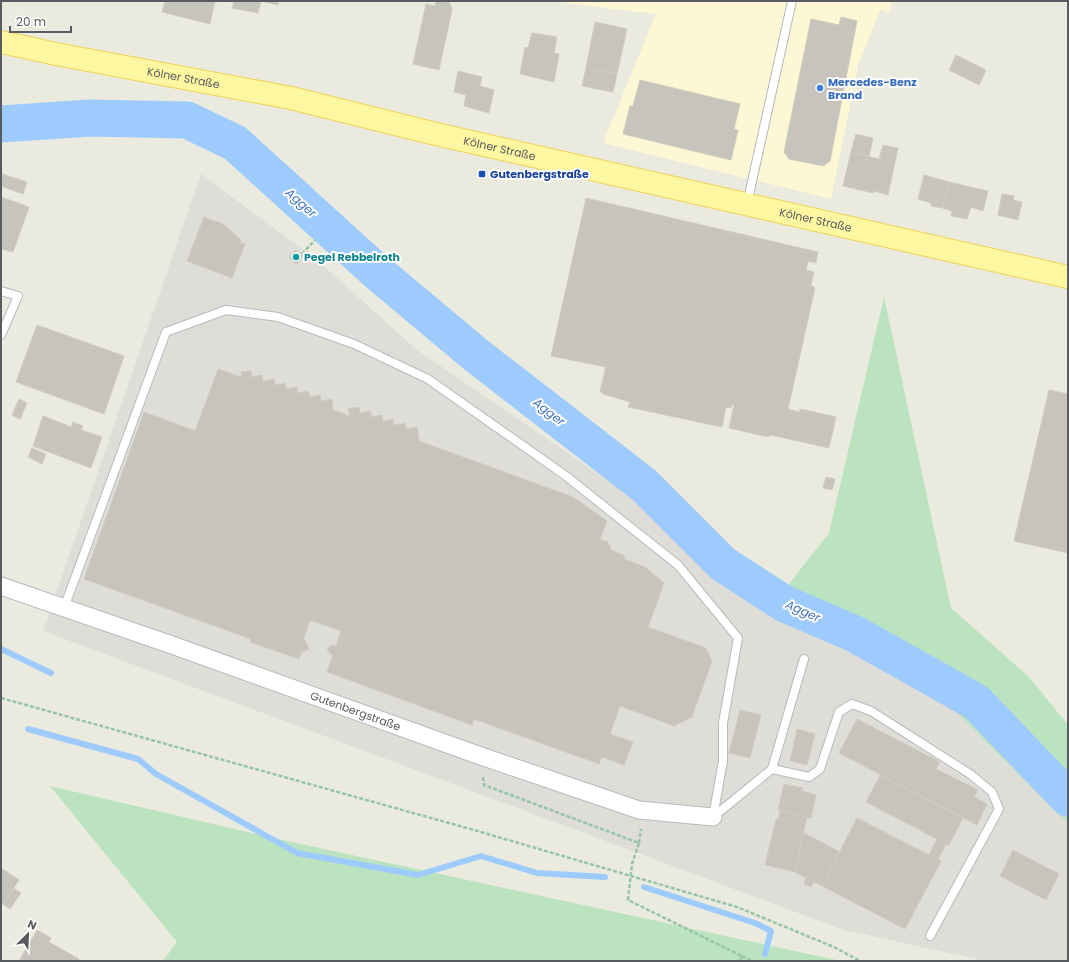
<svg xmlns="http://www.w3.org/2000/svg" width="1069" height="962" font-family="Poppins,sans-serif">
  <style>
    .commercial { fill: #fdf7d3 }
    .industrial { fill: #dfddd7 }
    .green { fill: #bbe3bf }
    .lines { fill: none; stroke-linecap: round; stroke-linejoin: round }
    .stream { stroke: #9dcbfe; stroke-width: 6 }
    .river { stroke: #9dcbfe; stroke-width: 37 }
    .building { fill: #c6c4bd; stroke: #d0ccbe }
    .lane-casing { stroke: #b7b9be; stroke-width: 10 }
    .street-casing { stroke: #b7b9be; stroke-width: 19 }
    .primary-casing { stroke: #efd255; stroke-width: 24 }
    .path { stroke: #95c4a7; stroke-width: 2.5; stroke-dasharray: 4 2; stroke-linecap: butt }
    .lane { stroke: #fff; stroke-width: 8 }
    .street { stroke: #fff; stroke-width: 17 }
    .primary { stroke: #fef7a2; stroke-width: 22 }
    .shop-dot { fill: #3f7fe0; stroke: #fff; stroke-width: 1.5 }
    .transit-dot { fill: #1a4fb4; stroke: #fff; stroke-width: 1.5 }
    .culture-dot { fill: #0f9aa8; stroke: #fff; stroke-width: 1.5 }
    .labels { text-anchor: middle; stroke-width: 4; stroke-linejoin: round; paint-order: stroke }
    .street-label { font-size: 11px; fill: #585b60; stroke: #fff }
    .shop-label { font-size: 11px; font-weight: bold; fill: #366cbe; stroke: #fff; text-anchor: start }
    .transit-label { font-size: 11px; font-weight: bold; fill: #164399; stroke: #fff; text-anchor: start }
    .culture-label { font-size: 11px; font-weight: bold; fill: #0d838f; stroke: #fff; text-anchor: start }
    .water-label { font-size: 12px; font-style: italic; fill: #4173c0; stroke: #fff }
  </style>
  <rect width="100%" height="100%" fill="#ebeadf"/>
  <path class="commercial" d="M549,1H893L888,13L880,9L858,66L831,199L603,143L656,14Z"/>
  <path class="industrial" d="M201,174L317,260L417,350L613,484L770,608L951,707L1068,824V961H986L844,930L43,631Z"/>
  <path class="green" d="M884,297L951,608L1028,676L1068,725V824L951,707L770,608L829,533Z
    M50,786L278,839L841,961H163L177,942Z"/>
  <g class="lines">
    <path class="stream" d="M1,649L51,673
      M28,729L138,759L156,774L297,853L418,875L481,856L537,873L605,877
      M644,887L755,923L771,931L765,954"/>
    <path class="river" d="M1,124L90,118L187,120L235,143L377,272L476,355L644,485L723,564L785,604L855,634L976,702L1068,798"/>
  </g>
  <path class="building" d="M165,1H215L210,24L162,12Z
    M234,1H269V3L261,1L258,13L232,8Z
    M269,1H279L278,5L269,3Z
    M436,1H449L452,10L439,70L413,64L426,4L435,6Z
    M841,17L857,21L830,161L823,166L789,159L784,152L811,19L839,25Z
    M595,22L627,29L617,74L586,68Z
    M532,33L557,37L554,53L559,54L554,82L520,74L525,47L528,48Z
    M956,55L986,70L979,85L949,70Z
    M586,68L617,74L613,92L582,86Z
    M458,71L482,77L480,86L494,90L489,113L464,106L466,95L454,92Z
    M640,80L740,104L734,129L738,130L731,160L623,134L630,106H633Z
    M856,134L873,138L869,156L851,152Z
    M883,145L898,148L888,195L874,191L873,193L843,186L851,152L879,159Z
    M2,174L27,182L23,194L1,186Z
    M924,175L949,182L943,208L931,206V203L918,199Z
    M949,182L988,191L983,211L971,207L967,219L951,216L952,211L943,208Z
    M1002,194L1014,196L1013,200L1022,202L1018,220L998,215Z
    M1,197L29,207L13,252L1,249Z
    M586,198L818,252L816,263L808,261L806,270L814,272L811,285L815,288L788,409L799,412L800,409L836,417L829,448L771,435L768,437L729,428L734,405L732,404L731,408L726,407L722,427L628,407L630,402L603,394L600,391L606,367L551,356Z
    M204,217L223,224L241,240L240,243L245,244L232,278L187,261Z
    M295,250L303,256L297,264L289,258Z
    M37,325L124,356L104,414L16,382Z
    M218,369L241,377V372L251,371L252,377L262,375L263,381L274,379L275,385L285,383L286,389L297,387L298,393L308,391L310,397L320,395L321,401L332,399L333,410L350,416L348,409L359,407L360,413L370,411L372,417L382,415L383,421L393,419L394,425L405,423L406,429L417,427L419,441L573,497L607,521L600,539L608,542L611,550L625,556L624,559L645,567L664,583L648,627L706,648L712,661L692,717L674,726L620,706L610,734L633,742L624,765L602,757L599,764L474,719L472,725L327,672L333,655L330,654L327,648L333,645L336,646L341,631L310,620L303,640H305L309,649L301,653L299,659L250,642L251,639L84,579L144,412L195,431Z
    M1049,390L1068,394V553L1014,541Z
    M19,399L27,403L20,419L12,415Z
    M43,416L71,427L73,422L83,426L81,430L102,437L91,468L33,446Z
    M32,448L46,454L42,464L28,457Z
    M826,477L835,479L832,490L823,488Z
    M740,710L761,715L750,758L729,753Z
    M857,719L940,762L936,769L978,790L974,797L987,804L977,825L839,753Z
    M797,729L815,734L807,765L790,761Z
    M880,775L963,818L949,845L946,844L938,860L941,861L905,929L822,886L857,818L929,855L937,839L866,802Z
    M784,784L803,788L802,791L816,795L811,818L778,810Z
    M780,811L807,817L795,872L765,865L776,819L778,820Z
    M804,833L840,852L822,886L814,882L811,887L804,884L806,878L795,872Z
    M1013,850L1059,874L1046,900L1000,876Z
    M1,868L19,880L3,904L1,903Z
    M13,888L21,893L10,909L3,904Z
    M37,930L51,938L49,942L79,959L77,961H19Z"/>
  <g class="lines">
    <defs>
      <path id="lane" d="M747,204L792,1
        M1,291L18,296L1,335
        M64,608L166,332L226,310L278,317L354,344L428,379L566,476L678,565L738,638L723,723V761L713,817
        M772,769L809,777L820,769L839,712L852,704L871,711L970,774L992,792L999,809L930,936
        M713,817L772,769L804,659"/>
      <g id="street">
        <path id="s1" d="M1,586L172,645L478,755L639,810L713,817"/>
      </g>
      <g id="primary">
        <path id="s2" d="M1,42L56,54L291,98L436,134L1068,277"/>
      </g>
    </defs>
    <use href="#lane" class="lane-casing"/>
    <use href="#street" class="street-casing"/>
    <use href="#primary" class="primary-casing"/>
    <path class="path" d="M302,254L315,240
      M1,698L474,830L737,907L834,947L860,961
      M483,777L484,785L639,843L632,864L628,900L742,956L740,961
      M639,843L641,829
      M742,956L752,961"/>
    <use href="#lane" class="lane"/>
    <use href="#street" class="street"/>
    <use href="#primary" class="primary"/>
  </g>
  <circle class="shop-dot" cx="820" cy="88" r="4"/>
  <rect class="transit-dot" x="478" y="170" width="8" height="8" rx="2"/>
  <circle class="culture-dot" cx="296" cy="257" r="4"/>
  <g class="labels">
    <g class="street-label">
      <text dy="4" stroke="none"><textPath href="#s2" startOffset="186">Kölner Straße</textPath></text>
      <text dy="4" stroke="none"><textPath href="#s2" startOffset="510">Kölner Straße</textPath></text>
      <text dy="4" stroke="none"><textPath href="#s2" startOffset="834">Kölner Straße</textPath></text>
      <text dy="4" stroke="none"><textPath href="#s1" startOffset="376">Gutenbergstraße</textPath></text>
    </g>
    <g class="shop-label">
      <text x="828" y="86">Mercedes-Benz<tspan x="828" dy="13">Brand</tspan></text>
    </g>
    <g class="transit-label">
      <text x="490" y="178">Gutenbergstraße</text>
    </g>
    <g class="culture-label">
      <text x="304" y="261">Pegel Rebbelroth</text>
    </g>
    <g class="water-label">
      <text transform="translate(301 203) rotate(42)" y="4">Agger</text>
      <text transform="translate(549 412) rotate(38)" y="4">Agger</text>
      <text transform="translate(803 611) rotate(24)" y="4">Agger</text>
    </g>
  </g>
  <rect width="1069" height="962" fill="none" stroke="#585b60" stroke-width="4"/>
  <g transform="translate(28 934) rotate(24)" stroke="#ffffff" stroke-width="3" paint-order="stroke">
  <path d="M0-3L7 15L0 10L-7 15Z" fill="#585b60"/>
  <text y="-6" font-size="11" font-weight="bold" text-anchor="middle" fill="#585b60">N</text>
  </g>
  <path d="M10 26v6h61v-6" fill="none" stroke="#585b60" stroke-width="2"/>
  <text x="16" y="26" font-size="12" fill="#585b60" stroke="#ffffff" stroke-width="3" paint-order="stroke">20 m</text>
</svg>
